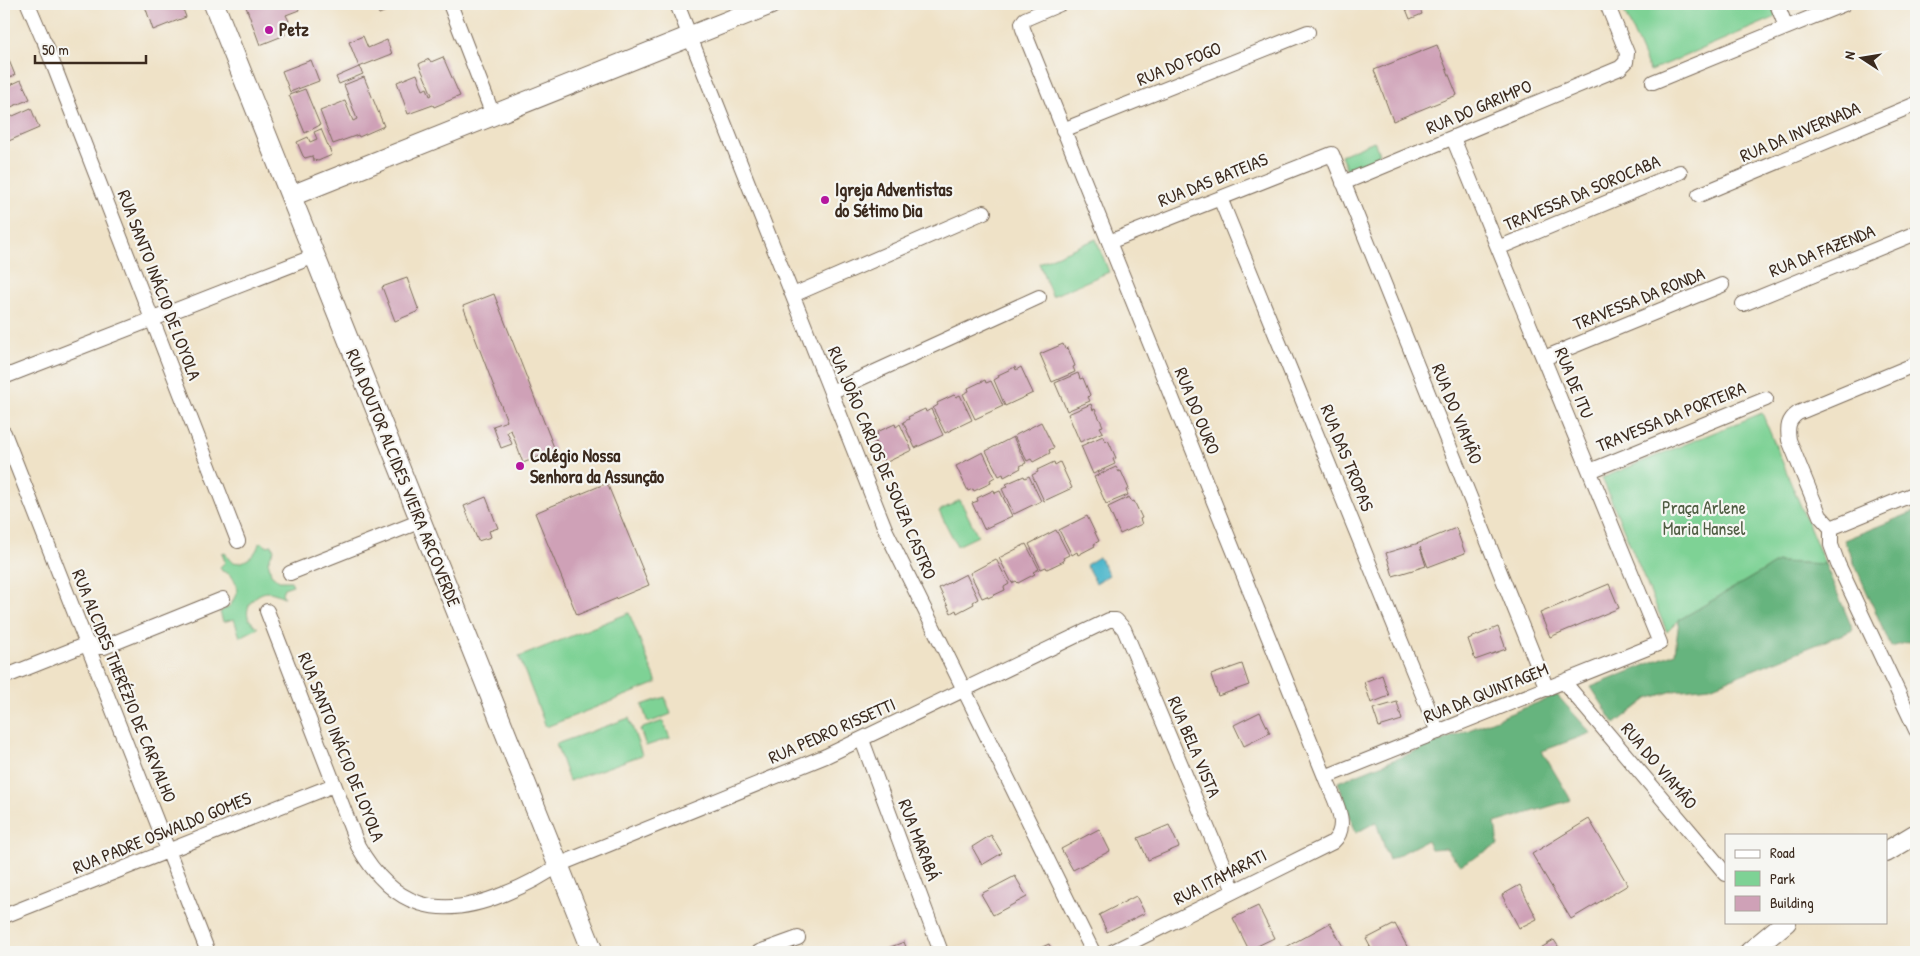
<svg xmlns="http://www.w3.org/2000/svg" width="1920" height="956" font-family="'Patrick Hand',sans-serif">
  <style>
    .green { fill: #7ed295; stroke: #5c7e5a }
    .forest { fill: #66b47e; stroke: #506f4e }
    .water { fill: #4fb8cc; stroke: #457175 }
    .building { fill: #cfa1b7 }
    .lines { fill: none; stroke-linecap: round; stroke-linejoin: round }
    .street-casing { stroke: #7a6a59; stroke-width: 16 }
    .secondary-casing { stroke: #7a6a59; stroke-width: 22 }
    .street { stroke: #fff; stroke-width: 14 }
    .secondary { stroke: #fff; stroke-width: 20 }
    .poi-dot { fill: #b5179e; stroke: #f6f6f2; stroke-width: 2 }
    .labels { text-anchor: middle; stroke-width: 4.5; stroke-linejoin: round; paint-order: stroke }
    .poi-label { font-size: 18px; font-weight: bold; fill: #3b2a1e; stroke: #f6f6f2; text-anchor: start }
    .street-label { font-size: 18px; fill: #3b2a1e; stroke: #f6f6f2 }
    .park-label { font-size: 18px; fill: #4f5c42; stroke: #f6f6f2 }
  </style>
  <rect width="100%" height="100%" fill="#f6f6f2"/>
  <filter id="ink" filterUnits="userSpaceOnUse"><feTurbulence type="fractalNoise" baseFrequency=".02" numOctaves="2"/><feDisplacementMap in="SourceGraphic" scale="10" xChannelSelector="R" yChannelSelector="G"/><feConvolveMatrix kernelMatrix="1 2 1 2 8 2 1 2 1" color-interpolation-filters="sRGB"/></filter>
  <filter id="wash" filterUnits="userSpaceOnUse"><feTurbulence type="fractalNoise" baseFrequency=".0096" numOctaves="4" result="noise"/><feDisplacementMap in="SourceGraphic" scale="20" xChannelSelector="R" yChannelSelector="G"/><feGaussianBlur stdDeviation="1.12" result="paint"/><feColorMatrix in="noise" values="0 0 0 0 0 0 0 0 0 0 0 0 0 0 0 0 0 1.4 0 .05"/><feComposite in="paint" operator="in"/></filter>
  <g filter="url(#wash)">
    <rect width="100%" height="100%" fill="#efe2c7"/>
    <path class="green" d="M1621,4H1771L1776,17L1650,71Z
      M1374,141L1380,156L1347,170L1341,155Z
      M1096,239L1109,272L1052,296L1039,263Z
      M1762,413L1825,564L1778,562L1679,620L1667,632L1602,478Z
      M960,500L978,536L957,546L939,511Z
      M262,542L266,546L272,545L274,550L268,561L271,574L279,581H291L293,585L284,588L282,593L284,597C279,595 273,592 268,592C256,592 243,607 249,619C251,622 255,625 258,628L240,637L234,619L223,622L220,612L231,605L237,592C236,581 233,574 222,571L220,567L225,562L222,553L225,552C226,554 227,557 229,559C239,569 257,556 259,543Z
      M629,613L657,683L546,727L519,657Z
      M665,697L671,714L648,723L642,705Z
      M629,718L642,755L569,781L556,744Z
      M663,721L670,738L646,746L640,729Z"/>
    <path class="forest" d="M1916,511V640L1891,647L1844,540Z
      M1778,562L1825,564L1853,630L1710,687L1673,691L1647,699L1615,724L1591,687L1675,653L1679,620Z
      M1557,695L1591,733L1542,751L1571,800L1495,823L1498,845L1460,865L1446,848L1431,849L1427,840L1389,860L1376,822L1356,833L1338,782Z"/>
    <path class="water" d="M1099,557L1109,575L1096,583L1086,565Z"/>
    <g id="blocks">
      <path class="building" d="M151,4H181L186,17L153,30L145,6Z
        M245,4H297L299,10L286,15L289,21L281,24L285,35L260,45Z
        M375,4H404L379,14Z
        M1404,4H1418L1422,14L1410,19Z
        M363,36L368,48L387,40L392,54L359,67L349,42Z
        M1437,45L1457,95L1393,121L1374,70Z
        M443,57L460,96L434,107L433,105L408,114L397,82L417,74L423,90L427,88L430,96L432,95L419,64L429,59L431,62Z
        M8,58L15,75L4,80V60Z
        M311,60L319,81L290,92L282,71Z
        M359,67L363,74L339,84L336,77Z
        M364,77L384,126L359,137L358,135L333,144L320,111L345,101L353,121L357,119L344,85Z
        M21,80L30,99L4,110V88Z
        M305,89L320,125L305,133L289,95Z
        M31,108L39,128L4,143V120Z
        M321,129L332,155L318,161L313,160L312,156L305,158L303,156L297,142L308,137L310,142L317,139L314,132Z
        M407,278L419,311L395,321L382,287Z
        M494,294L555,450L523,463L511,430L507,432L512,444L501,448L493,426L507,421L463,306Z
        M1063,344L1065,349L1068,348L1075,366L1073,367L1075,372L1052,382L1040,354Z
        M1015,367L1016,370L1021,367L1033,393L1005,406L994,380L999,377L998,375Z
        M1078,373L1080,379L1083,378L1090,395L1088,397L1090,401L1067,411L1055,383Z
        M985,380L986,383L991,381L1003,406L975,419L963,394L969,391L968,388Z
        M954,395L956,397L960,395L972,420L945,433L933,408L938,405L937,403Z
        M1091,404L1093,410L1095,409L1103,426L1100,427L1103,432L1080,442L1068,414Z
        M925,409L926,412L931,409L943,435L915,448L903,422L909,419L908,417Z
        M1041,422L1054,448L1049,450L1050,453L1033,462L1031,459L1027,461L1014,436Z
        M895,424L896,427L900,424L912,450L885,463L873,437L878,434L877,432Z
        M1103,436L1106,442L1108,440L1116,458L1113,459L1115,464L1093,474L1081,446Z
        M1013,437L1026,463L1020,466L1021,468L1004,477L1003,474L999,476L986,451Z
        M983,452L995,477L990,480L991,483L974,491L973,489L968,491L956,466Z
        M1054,462L1055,465L1060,462L1072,488L1044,501L1032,475L1038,472L1037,470Z
        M1116,467L1119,472L1121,471L1129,489L1126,490L1128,495L1106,504L1094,477Z
        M1024,476L1025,478L1029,476L1041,501L1014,514L1002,489L1008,486L1006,484Z
        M607,483L649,585L577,615L535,513Z
        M994,490L995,493L1000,491L1012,516L984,529L972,503L978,501L977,498Z
        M486,497L498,528L489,531L491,537L478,541L464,506Z
        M1129,497L1132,502L1134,501L1142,518L1140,519L1142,524L1120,534L1108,507Z
        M1087,516L1099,541L1094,544L1095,546L1078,555L1077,552L1072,555L1059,530Z
        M1456,528L1465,553L1428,567L1420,547L1426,566L1393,576L1386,553L1419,543Z
        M1056,530L1069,555L1063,558L1064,561L1047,569L1046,567L1041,569L1029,544Z
        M1026,544L1039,569L1033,572L1035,574L1018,583L1016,581L1012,583L999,558Z
        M996,559L1009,584L1004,587L1005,590L988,598L987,596L982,598L970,573Z
        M966,574L978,599L973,602L974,604L957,613L956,610L951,613L939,588Z
        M1609,584L1619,608L1550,637L1540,613Z
        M1498,627L1506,649L1475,660L1468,639Z
        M1242,664L1249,685L1218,696L1211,675Z
        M1382,675L1389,696L1371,703L1364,682Z
        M1397,702L1402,720L1379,727L1373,709Z
        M1260,712L1270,733L1244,746L1234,725Z
        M1589,819L1628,885L1571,919L1532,854Z
        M1169,825L1179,847L1148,860L1138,838Z
        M1099,829L1110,851L1073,870L1061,849Z
        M991,835L1002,853L982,865L972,847Z
        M1015,876L1027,897L993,915L981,894Z
        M1520,885L1537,919L1519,928L1502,895Z
        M1136,896L1145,913L1107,932L1099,915Z
        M1258,906L1274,938L1249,950L1233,918Z
        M1330,923L1346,952H1277Z
        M1395,924L1410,952H1373L1366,939Z
        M1554,940L1562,952H1534Z
        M904,942L908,952H877Z
        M1049,944L1053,952H1031Z"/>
    </g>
  </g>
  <g filter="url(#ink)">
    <use href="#blocks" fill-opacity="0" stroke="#7a6a59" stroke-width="1"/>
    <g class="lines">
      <defs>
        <path id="street" d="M28,4L42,37
          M450,4L493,115
          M677,4L886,531L1093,952
          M1060,4L1025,19L1022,23L1023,29L1325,777C1332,796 1352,825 1333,842L1112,952
          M1777,4L1786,27
          M45,43L238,541
          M1653,82L1844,4
          M1063,130L1308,32
          M1343,183L1620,68L1626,62L1627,53L1607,4
          M1699,195L1916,104
          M1220,198L1438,732
          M1109,242L1332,154L1547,689
          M1498,248L1680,172
          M793,295L984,212
          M1743,304L1916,233
          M1544,358L1722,285
          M1916,364L1798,413C1788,420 1787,427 1789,440L1820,516L1831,528V545L1838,564L1916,730
          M4,377L315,256
          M831,392L1039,297
          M4,433L208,952
          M1590,471L1766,399
          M1831,528L1916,493
          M290,573L421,521
          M267,611L358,846C393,908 439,921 504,894C524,886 541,878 558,865L826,756L1109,620H1116L1124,629L1234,891
          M4,677L87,644L97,647H104L223,599
          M1564,682L1726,874
          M862,740L941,952
          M1325,777L1660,643L1453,138
          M4,916L334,785
          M759,952L798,938"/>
        <path id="secondary" d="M214,4L593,952
          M291,196L771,4
          M1886,852L1916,834
          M1750,952L1786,922"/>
      </defs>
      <use href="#street" class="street-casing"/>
      <use href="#secondary" class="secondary-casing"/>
      <use href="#street" class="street"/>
      <use href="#secondary" class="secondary"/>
    </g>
  </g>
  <g class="poi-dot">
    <circle cx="269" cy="30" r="5"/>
    <circle cx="825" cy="200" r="5"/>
    <circle cx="520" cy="466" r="5"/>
  </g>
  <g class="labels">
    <g class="poi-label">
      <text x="279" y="36">Petz</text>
      <text x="835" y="196">Igreja Adventistas<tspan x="835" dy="21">do Sétimo Dia</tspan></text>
      <text x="530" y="462">Colégio Nossa<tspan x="530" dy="21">Senhora da Assunção</tspan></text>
    </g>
    <g class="street-label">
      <text transform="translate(1179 64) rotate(-22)" y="6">RUA DO FOGO</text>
      <text transform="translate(1479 107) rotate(-23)" y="6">RUA DO GARIMPO</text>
      <text transform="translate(1800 132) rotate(-23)" y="6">RUA DA INVERNADA</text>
      <text transform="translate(1213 180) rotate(-22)" y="6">RUA DAS BATEIAS</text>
      <text transform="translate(1582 193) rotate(-23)" y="6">TRAVESSA DA SOROCABA</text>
      <text transform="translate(1822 251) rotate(-22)" y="6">RUA DA FAZENDA</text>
      <text transform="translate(159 285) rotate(69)" y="6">RUA SANTO INÁCIO DE LOYOLA</text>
      <text transform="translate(1639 299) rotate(-22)" y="6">TRAVESSA DA RONDA</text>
      <text transform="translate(1574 383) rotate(68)" y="6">RUA DE ITU</text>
      <text transform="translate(1197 411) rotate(68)" y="6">RUA DO OURO</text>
      <text transform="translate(1457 414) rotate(68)" y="6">RUA DO VIAMÃO</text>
      <text transform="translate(1671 417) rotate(-22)" y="6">TRAVESSA DA PORTEIRA</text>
      <text transform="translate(1347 458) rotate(68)" y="6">RUA DAS TROPAS</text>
      <text transform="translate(882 463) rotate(67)" y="6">RUA JOÃO CARLOS DE SOUZA CASTRO</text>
      <text transform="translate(403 478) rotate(68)" y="6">RUA DOUTOR ALCIDES VIEIRA ARCOVERDE</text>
      <text transform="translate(124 686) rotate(68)" y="6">RUA ALCIDES THERÉZIO DE CARVALHO</text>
      <text transform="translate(1486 693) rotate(-22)" y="6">RUA DA QUINTAGEM</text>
      <text transform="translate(832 731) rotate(-24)" y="6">RUA PEDRO RISSETTI</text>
      <text transform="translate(341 747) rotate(68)" y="6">RUA SANTO INÁCIO DE LOYOLA</text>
      <text transform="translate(1194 747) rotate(67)" y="6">RUA BELA VISTA</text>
      <text transform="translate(1659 766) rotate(50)" y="6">RUA DO VIAMÃO</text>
      <text transform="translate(162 833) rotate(-22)" y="6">RUA PADRE OSWALDO GOMES</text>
      <text transform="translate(919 840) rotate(69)" y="6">RUA MARABÁ</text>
      <text transform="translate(1220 877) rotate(-27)" y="6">RUA ITAMARATI</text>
    </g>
    <g class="park-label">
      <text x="1704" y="514">Praça Arlene<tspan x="1704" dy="21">Maria Hansel</tspan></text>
    </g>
  </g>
  <rect width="1920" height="956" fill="none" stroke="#f6f6f2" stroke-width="20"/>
  <rect x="1725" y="834" width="162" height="90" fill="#f6f6f2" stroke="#aba49d"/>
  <rect x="1735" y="850" width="25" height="8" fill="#ffffff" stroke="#aba49d"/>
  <text x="1770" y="858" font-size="15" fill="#3b2a1e">Road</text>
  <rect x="1735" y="871" width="25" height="15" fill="#7ed295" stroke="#aba49d"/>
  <text x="1770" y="884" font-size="15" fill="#3b2a1e">Park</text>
  <rect x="1735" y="896" width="25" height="15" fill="#cfa1b7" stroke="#aba49d"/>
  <text x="1770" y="908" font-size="15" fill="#3b2a1e">Building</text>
  <g transform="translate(1862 58) rotate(282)" stroke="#f6f6f2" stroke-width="4" paint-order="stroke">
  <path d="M0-4L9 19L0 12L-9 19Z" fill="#3b2a1e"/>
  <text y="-8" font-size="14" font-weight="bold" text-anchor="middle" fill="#3b2a1e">N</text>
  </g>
  <path d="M35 55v8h111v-8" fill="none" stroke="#3b2a1e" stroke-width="2.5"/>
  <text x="42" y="55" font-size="15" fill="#3b2a1e" stroke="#f6f6f2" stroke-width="4" paint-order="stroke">50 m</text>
</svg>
